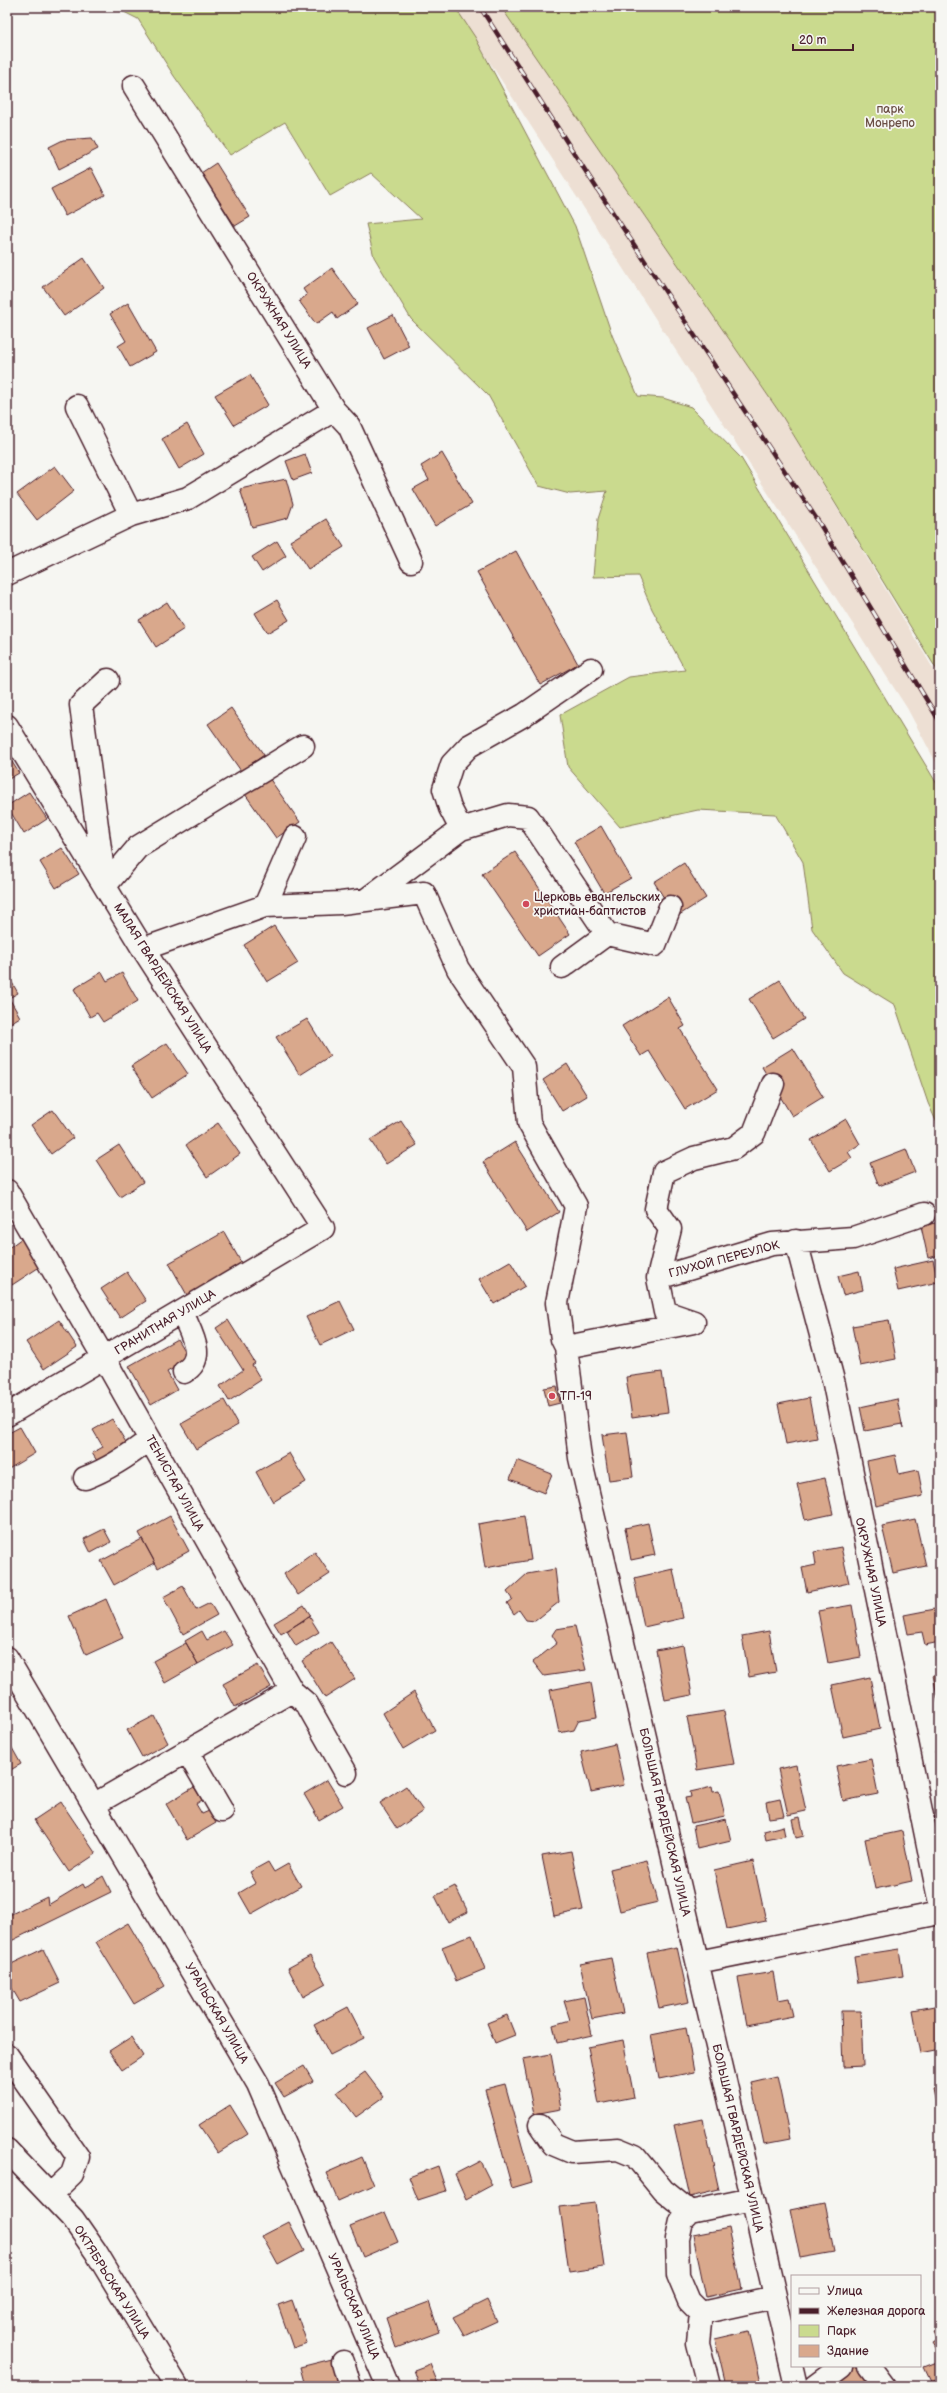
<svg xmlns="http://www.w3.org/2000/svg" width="947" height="2393" font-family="'Balsamiq Sans',sans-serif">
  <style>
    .built { fill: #eddfd3 }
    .green { fill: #cada8e; stroke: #8a7c5c }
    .building { fill: #d9a88c; stroke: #4a1f2b }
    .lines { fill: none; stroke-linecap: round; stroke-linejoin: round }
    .minor-casing { stroke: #4a1f2b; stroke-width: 25 }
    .minor { stroke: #f6f6f2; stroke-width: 22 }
    .rail-casing { stroke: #4a1f2b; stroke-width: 4.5 }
    .rail { stroke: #f6f6f2; stroke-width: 3; stroke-dasharray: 9; stroke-linecap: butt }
    .poi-dot { fill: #d1495b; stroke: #f6f6f2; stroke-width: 1.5 }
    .labels { text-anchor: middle; stroke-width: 3.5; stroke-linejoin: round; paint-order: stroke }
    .park-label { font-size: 12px; fill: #6a4e44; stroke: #f6f6f2 }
    .street-label { font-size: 12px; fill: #4a1f2b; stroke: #f6f6f2 }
    .poi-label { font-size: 12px; fill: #4a1f2b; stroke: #f6f6f2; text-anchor: start }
  </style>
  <rect width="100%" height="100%" fill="#f6f6f2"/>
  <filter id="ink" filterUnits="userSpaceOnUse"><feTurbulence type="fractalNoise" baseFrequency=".025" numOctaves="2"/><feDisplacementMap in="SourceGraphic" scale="8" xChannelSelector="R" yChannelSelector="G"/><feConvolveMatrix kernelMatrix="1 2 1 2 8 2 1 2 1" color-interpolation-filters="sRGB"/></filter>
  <g filter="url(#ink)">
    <path class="built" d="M454,7H501L782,416L940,680V770L907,708Z"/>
    <path class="green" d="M114,7H455L475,37L575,226L612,335L638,396L663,398L691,407L741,458L940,789V1130L928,1103L895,1005L843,973L812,929L803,862L775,814L698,810L620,827L568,767L560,715L629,677L685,670L652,609L638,576L593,577L598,519L607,491L570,494L539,486L488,395L411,319L374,257L366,224L421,219L371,173L330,196L285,122L230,155L174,76L138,19Z
      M501,7H940V675L782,416Z"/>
    <path class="building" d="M92,138L98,149L59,169L49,147L63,140Z
      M216,163L250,217L235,226L201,173Z
      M91,168L105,195L65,216L51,189Z
      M84,258L104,288L64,316L43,287Z
      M332,268L358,304L337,319L333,312L316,324L299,301L307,295L303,289Z
      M128,303L156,352L130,367L118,346L126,341L110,314Z
      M393,315L409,346L384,359L368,328Z
      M250,375L268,405L234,425L215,395Z
      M187,424L204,454L179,469L162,439Z
      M442,453L472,504L435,526L413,489L429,480L421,466Z
      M305,454L312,473L293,480L286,461Z
      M55,466L74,491L37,520L17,494Z
      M286,479L293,504L288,518L252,527L240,489Z
      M326,519L344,547L308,569L290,541Z
      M277,541L286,556L262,572L252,557Z
      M516,551L578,664L540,685L477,572Z
      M277,600L289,620L267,633L255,613Z
      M167,602L184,629L156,647L139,620Z
      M231,708L264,755L241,771L208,724Z
      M7,754L19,773L7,780Z
      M269,778L300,822L276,838L245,794Z
      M29,792L47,819L24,834L7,806Z
      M601,826L631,878L604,893L574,842Z
      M62,848L79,874L56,888L40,862Z
      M515,852L570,934L538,956L482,874Z
      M684,863L706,898L676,917L654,882Z
      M274,926L298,963L267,982L244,945Z
      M102,972L107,981L122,973L138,1001L103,1022L97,1013L90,1017L74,989Z
      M10,979L18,993L9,998L20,1017L7,1025V981Z
      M780,980L804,1019L773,1038L749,999Z
      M668,997L685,1026L680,1029L718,1089L685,1109L649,1051L641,1056L622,1026Z
      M307,1019L330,1056L300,1075L276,1037Z
      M167,1043L188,1074L152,1098L131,1066Z
      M793,1048L823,1097L792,1116L762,1067Z
      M567,1064L587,1096L562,1111L543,1080Z
      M53,1110L73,1138L51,1154L31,1125Z
      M846,1119L860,1144L848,1152L852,1158L830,1171L811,1140Z
      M401,1121L417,1145L386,1164L370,1140Z
      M218,1123L240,1154L207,1177L186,1145Z
      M515,1142L559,1212L527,1232L483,1162Z
      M119,1145L143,1182L120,1197L96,1160Z
      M906,1149L915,1172L879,1186L870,1163Z
      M940,1222V1255L928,1258L921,1226Z
      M224,1232L242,1264L187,1295L169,1263Z
      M22,1238L41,1266L12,1285L7,1277V1249Z
      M933,1260L938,1282L898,1291L893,1269Z
      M510,1261L525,1286L494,1304L479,1279Z
      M859,1271L863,1290L843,1295L838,1276Z
      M127,1272L146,1301L120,1318L101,1289Z
      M340,1301L354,1329L320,1345L306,1317Z
      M59,1320L77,1347L44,1369L26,1342Z
      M228,1320L255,1363L252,1365L261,1380L229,1401L220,1386L243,1370L216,1328Z
      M889,1320L896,1359L860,1366L852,1326Z
      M177,1339L189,1359L167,1372L177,1390L151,1405L129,1366Z
      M662,1372L668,1412L632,1417L626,1377Z
      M557,1386L560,1403L548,1406L544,1388Z
      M809,1398L817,1438L786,1444L778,1404Z
      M897,1399L903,1429L902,1424L865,1431L860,1407Z
      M224,1400L238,1425L196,1449L181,1424Z
      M112,1419L130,1449L101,1467L92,1453L103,1447L93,1430Z
      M20,1427L35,1453L7,1470V1434Z
      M627,1432L633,1477L609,1480L602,1435Z
      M289,1453L306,1482L273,1502L256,1472Z
      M895,1455L899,1474L918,1470L923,1496L876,1506L867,1461Z
      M517,1460L552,1474L544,1493L510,1479Z
      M825,1478L833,1514L805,1520L797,1484Z
      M170,1516L189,1551L158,1568L139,1533Z
      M524,1516L531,1560L485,1568L478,1524Z
      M915,1519L926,1566L893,1573L882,1526Z
      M648,1523L655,1555L631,1560L625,1528Z
      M104,1529L111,1542L91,1553L84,1539Z
      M142,1539L155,1563L114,1585L101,1561Z
      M841,1547L849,1583L807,1592L802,1568L816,1565L814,1552Z
      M315,1552L330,1574L298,1595L284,1574Z
      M555,1569L559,1602L535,1621L526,1620L519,1610L514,1614L507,1603L512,1599L507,1592L527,1574Z
      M673,1569L683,1618L644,1627L634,1578Z
      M183,1586L196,1610L210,1603L217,1615L183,1634L163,1597Z
      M106,1599L123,1638L86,1655L69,1616Z
      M304,1605L311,1616L281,1634L274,1623Z
      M852,1605L861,1657L828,1663L818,1611Z
      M940,1608V1642L925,1645L922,1632L908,1634L904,1615Z
      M309,1616L319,1632L296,1646L287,1631Z
      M575,1626L586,1670L544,1676L533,1662L557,1643L552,1635L556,1629Z
      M202,1631L207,1640L224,1631L233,1645L198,1664L185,1641Z
      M769,1631L776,1672L749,1677L742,1636Z
      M331,1642L355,1679L325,1698L302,1661Z
      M186,1643L198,1664L165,1683L153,1661Z
      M683,1645L692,1695L665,1700L656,1650Z
      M258,1665L271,1687L235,1707L223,1684Z
      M940,1674V1712L933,1675Z
      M870,1677L880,1729L843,1737L832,1685Z
      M591,1682L597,1717L579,1720L574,1730L559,1733L550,1690Z
      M414,1692L435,1730L403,1749L383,1713Z
      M724,1711L734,1764L697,1770L687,1717Z
      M154,1716L168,1743L142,1757L127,1730Z
      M7,1739L21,1764L7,1772Z
      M615,1744L624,1785L591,1792L581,1752Z
      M940,1750V1775L935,1751Z
      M871,1759L878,1794L843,1801L836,1766Z
      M796,1765L806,1811L788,1815L778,1769Z
      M327,1780L343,1806L319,1820L304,1794Z
      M406,1786L423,1811L397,1829L380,1803Z
      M194,1787L202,1800L196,1804L202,1814L209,1811L216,1823L187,1840L166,1804Z
      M712,1787L713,1792L719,1791L725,1816L691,1823L685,1798L691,1797L690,1792Z
      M780,1799L784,1816L769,1818L766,1802Z
      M61,1802L96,1854L69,1872L34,1820Z
      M800,1817L804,1836L796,1838L792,1819Z
      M726,1819L731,1841L697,1849L693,1826Z
      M783,1826L785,1836L766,1840L764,1831Z
      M902,1831L912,1881L875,1889L865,1839Z
      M571,1851L583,1910L554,1916L542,1856Z
      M647,1860L658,1902L620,1911L610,1869Z
      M753,1861L766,1921L727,1929L714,1870Z
      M268,1862L274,1872L288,1864L301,1886L251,1914L239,1893L256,1883L250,1872Z
      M103,1876L111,1892L9,1942L7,1916L47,1897L48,1905L83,1884L85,1888Z
      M455,1886L468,1912L448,1922L435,1896Z
      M128,1923L165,1986L134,2004L96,1942Z
      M472,1935L485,1969L456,1981L442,1947Z
      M677,1947L689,2002L659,2008L647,1953Z
      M43,1949L60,1983L20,2002L7,1980V1966Z
      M899,1949L903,1976L858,1983L854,1956Z
      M310,1956L326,1984L303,1997L288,1968Z
      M611,1958L623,2013L592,2019L580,1964Z
      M773,1972L778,2000L789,1998L793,2016L747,2025L738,1978Z
      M584,1997L592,2035L557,2043L553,2025L570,2020L564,2001Z
      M940,2005V2050L920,2054L912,2010Z
      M348,2007L364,2038L330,2055L314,2025Z
      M841,2011H861L863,2066L843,2067Z
      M507,2015L515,2035L495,2043L487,2023Z
      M686,2028L694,2072L659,2079L651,2035Z
      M131,2037L143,2056L122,2070L109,2051Z
      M623,2040L634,2097L599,2104L588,2047Z
      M551,2054L561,2109L534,2114L523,2059Z
      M304,2066L313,2081L284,2097L275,2083Z
      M365,2072L384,2097L356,2117L337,2092Z
      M777,2076L790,2139L764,2144L751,2082Z
      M505,2084L532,2182L512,2188L485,2089Z
      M940,2087V2123L933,2089Z
      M230,2105L248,2134L218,2153L199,2125Z
      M703,2119L719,2190L690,2197L674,2125Z
      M362,2157L374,2185L338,2201L326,2173Z
      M480,2161L492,2185L466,2199L455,2174Z
      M438,2166L446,2191L418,2200L409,2177Z
      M595,2203L604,2267L569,2272L560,2207Z
      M824,2203L834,2252L800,2258L790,2210Z
      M385,2212L398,2242L363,2257L350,2226Z
      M289,2222L304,2251L278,2265L262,2236Z
      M729,2228L742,2289L706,2297L693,2235Z
      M292,2300L307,2343L293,2348L278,2305Z
      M487,2300L497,2321L464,2336L453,2317Z
      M429,2302L439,2332L396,2348L386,2318Z
      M940,2329V2356L932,2343L937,2340L933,2332Z
      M749,2331L762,2386H726L715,2339Z
      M332,2359L339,2386H305L300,2367Z
      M937,2362L940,2369V2377L931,2382L924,2367Z
      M430,2364L439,2386H420L414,2370Z
      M851,2366H856L871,2386H828Z"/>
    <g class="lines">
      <defs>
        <path id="minor" d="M134,86L334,410L349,426L411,561
          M77,406L131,515
          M7,574L131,515L188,498L334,410
          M7,726L143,949L323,1228L7,1415
          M104,879L81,705L108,680
          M105,886L138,847L303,746
          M367,899L461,829
          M265,906L295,837
          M607,934L655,945L670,907
          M143,949L265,906L341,903L424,893L458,969L524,1067L529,1123L576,1206L557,1303L562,1339L566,1347L580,1458L796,2386
          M562,967L607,934L528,817L508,815L461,829L450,808L444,789L452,764L469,746L524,715L591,669
          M7,1191L104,1358L292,1691L307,1704L346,1773
          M796,1241L834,1384L940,1904
          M658,1278L670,1229L656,1209L664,1172L694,1158L734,1148L754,1133L773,1084
          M182,1312C190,1332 208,1358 184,1372
          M694,1322L665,1312L658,1278L772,1244L853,1238L924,1214
          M566,1347L694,1322
          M85,1478C109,1469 130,1455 150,1439
          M7,1658L258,2084L388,2386
          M187,1751L222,1811
          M95,1804L292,1691
          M698,1962L940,1913
          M7,2055L78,2157L72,2174L51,2194
          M540,2125L553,2144L572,2152L618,2149L635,2156L663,2190L690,2212L752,2199
          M7,2150L73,2219L96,2252L177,2386
          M690,2212L681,2221L677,2239L678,2275L689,2301L701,2313L775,2297
          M701,2313L698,2343L709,2386
          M343,2362L350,2386
          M869,2366L884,2386
          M815,2386L842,2366"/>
      </defs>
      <use href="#minor" class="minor-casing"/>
      <use href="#minor" class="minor"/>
      <defs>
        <path id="rail" d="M480,7L601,195L818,521L940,722"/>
      </defs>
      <use href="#rail" class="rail-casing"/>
      <use href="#rail" class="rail"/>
    </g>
  </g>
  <g class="poi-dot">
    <circle cx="526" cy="904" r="4"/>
    <circle cx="552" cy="1396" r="4"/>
  </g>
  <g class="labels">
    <g class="park-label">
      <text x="890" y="113">парк<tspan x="890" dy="14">Монрепо</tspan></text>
    </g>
    <g class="street-label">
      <text transform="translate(279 320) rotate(58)" y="4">ОКРУЖНАЯ УЛИЦА</text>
      <text transform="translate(163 978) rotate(58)" y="4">МАЛАЯ ГВАРДЕЙСКАЯ УЛИЦА</text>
      <text transform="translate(724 1259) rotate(-15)" y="4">ГЛУХОЙ ПЕРЕУЛОК</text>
      <text transform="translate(165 1322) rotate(-31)" y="4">ГРАНИТНАЯ УЛИЦА</text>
      <text transform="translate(175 1483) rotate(61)" y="4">ТЕНИСТАЯ УЛИЦА</text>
      <text transform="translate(871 1572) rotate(78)" y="4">ОКРУЖНАЯ УЛИЦА</text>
      <text transform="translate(665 1822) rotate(77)" y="4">БОЛЬШАЯ ГВАРДЕЙСКАЯ УЛИЦА</text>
      <text transform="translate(217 2013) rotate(60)" y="4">УРАЛЬСКАЯ УЛИЦА</text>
      <text transform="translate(738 2138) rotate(77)" y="4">БОЛЬШАЯ ГВАРДЕЙСКАЯ УЛИЦА</text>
      <text transform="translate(112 2282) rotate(58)" y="4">ОКТЯБРЬСКАЯ УЛИЦА</text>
      <text transform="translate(354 2306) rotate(67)" y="4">УРАЛЬСКАЯ УЛИЦА</text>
    </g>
    <g class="poi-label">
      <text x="534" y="901">Церковь евангельских<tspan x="534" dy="14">христиан-баптистов</tspan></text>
      <text x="560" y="1400">ТП-19</text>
    </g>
  </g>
  <rect width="947" height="2393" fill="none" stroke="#f6f6f2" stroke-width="24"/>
  <rect x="12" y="12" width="923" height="2369" fill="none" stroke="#4a1f2b" stroke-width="1.5" filter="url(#ink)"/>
  <rect x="791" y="2275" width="130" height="92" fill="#f6f6f2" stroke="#b1a0a2"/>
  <rect x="799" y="2288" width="20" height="6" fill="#f6f6f2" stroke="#b1a0a2"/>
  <text x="827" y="2295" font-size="12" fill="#4a1f2b">Улица</text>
  <rect x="799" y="2308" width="20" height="6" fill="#4a1f2b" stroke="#b1a0a2"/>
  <text x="827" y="2315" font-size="12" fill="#4a1f2b">Железная дорога</text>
  <rect x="799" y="2325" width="20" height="12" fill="#cada8e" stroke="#b1a0a2"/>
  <text x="827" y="2335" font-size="12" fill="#4a1f2b">Парк</text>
  <rect x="799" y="2345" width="20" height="12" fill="#d9a88c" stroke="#b1a0a2"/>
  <text x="827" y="2355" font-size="12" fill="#4a1f2b">Здание</text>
  <path d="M793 44v6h60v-6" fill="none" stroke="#4a1f2b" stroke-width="2"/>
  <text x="799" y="44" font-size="12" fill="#4a1f2b" stroke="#f6f6f2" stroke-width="3" paint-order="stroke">20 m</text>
</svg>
